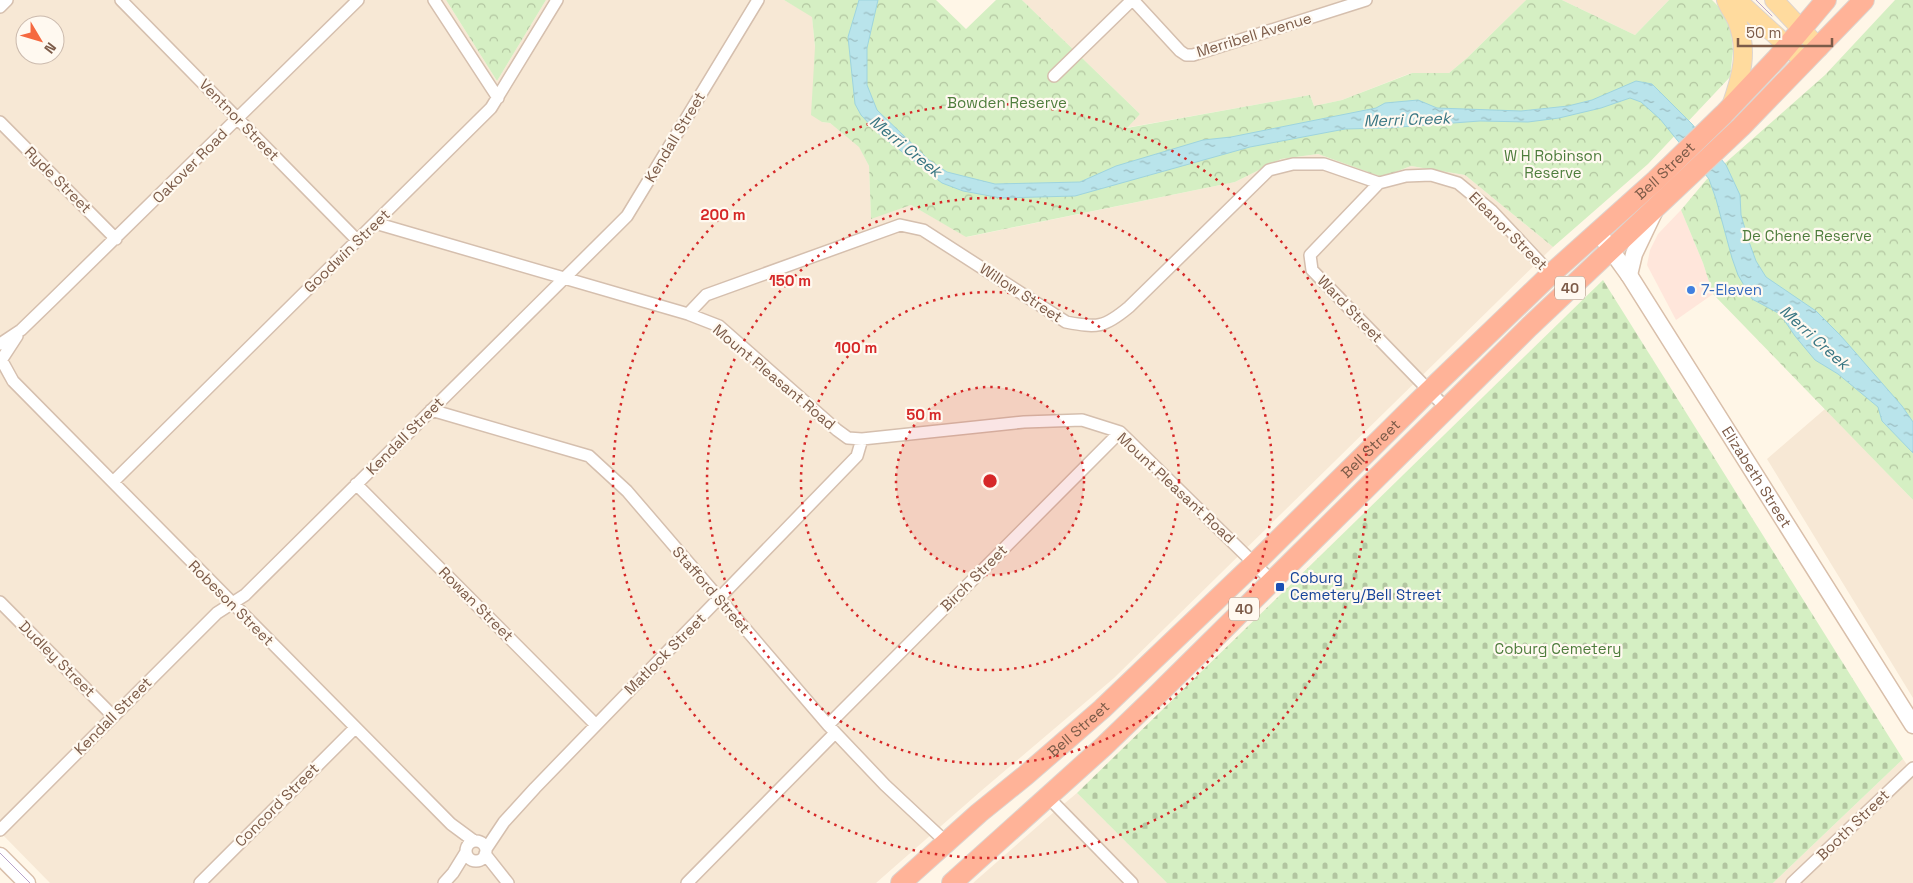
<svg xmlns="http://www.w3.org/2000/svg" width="1913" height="883" font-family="'Space Grotesk',sans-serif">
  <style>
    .residential { fill: #f7e8d5; fill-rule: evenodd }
    .commercial { fill: #ffe6db }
    .forest { fill: url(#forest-crowns) }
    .cemetery { fill: url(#cemetery-stones) }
    .water { fill: url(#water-ripples); stroke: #9ed4de }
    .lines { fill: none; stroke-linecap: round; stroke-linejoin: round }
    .street-casing { stroke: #d5bfae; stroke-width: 14 }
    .secondary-casing { stroke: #d9bfaa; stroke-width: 19 }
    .primary-casing { stroke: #ddd4cf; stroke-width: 20 }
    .highway-casing { stroke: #ddd4cf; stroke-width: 22 }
    .street { stroke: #fff; stroke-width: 11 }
    .secondary { stroke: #fff; stroke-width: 16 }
    .primary { stroke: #ffdb9e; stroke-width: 18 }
    .highway { stroke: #ffb398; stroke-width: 20 }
    .tram { stroke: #b9a3cb; stroke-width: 1 }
    .ring { fill: none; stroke: #d62828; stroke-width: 2.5; stroke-dasharray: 2.5 5 }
    .shop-dot { fill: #3f7fe0; stroke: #fff9f0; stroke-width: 2 }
    .transit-dot { fill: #1a4fb4; stroke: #fff9f0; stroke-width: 2 }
    .labels { text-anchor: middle; stroke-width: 4.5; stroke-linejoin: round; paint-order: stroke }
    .shield { fill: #fff9f0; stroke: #a38a7a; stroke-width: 1 }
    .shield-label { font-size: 14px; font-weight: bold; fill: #7c5b48 }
    .street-label { font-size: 15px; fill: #7c5b48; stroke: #fff9f0 }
    .park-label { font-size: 15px; fill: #4e7d3c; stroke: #fff9f0 }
    .shop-label { font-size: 15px; fill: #366cbe; stroke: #fff9f0; text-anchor: start }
    .transit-label { font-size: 15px; fill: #164399; stroke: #fff9f0; text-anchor: start }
    .water-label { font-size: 16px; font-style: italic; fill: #397683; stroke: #fff9f0 }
    .centre { fill: #d62828; stroke: #fff9f0; stroke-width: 2.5 }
    .ring-label { font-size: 15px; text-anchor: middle; font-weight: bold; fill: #d62828; stroke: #fff9f0; stroke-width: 4.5; stroke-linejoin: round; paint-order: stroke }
  </style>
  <defs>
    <pattern id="forest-crowns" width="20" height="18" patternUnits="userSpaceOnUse" patternTransform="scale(1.25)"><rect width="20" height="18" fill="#d5efc3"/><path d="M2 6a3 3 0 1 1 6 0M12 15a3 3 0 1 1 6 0" fill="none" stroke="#b2c5a0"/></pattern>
    <pattern id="cemetery-stones" width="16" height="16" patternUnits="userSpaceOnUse" patternTransform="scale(1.25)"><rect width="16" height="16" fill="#d5efc3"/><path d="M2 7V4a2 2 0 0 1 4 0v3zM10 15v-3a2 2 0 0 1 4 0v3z" fill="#b2c5a0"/></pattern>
    <pattern id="water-ripples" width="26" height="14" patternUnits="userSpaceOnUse" patternTransform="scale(1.25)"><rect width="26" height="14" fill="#b9e4eb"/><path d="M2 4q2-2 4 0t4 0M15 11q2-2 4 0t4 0" fill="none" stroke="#9bbcc0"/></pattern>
  </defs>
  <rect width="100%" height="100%" fill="#fff6e7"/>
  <path class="residential" d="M0,0H446L497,81L546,0H784L812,16L822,122L830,123L859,146L869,166L871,218L911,205L967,237L1235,182L1281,159L1318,154L1382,177L1411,166L1465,175L1553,247L1114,678L981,791L876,883H50L0,832ZM25,25H55V55H25Z
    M1022,0H1526L1467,58L1449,73H1411L1342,100L1314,106L1310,95L1125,128L1140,114Z
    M1562,0H1669L1635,35Z
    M1825,409L1913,500V698L1767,459Z
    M1903,759L1913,773V883H1773Z
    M1077,793L1167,883H973L1047,818Z"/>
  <path class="commercial" d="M1681,210L1703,263L1713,294L1676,320L1647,265L1650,250L1658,234Z"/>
  <path class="forest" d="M446,0H546L497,81Z
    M784,0H936L966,29L996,0H1022L1140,114L1127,128L1310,95L1314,106L1342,100L1412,73H1449L1467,58L1526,0H1562L1635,35L1669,0H1712L1720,8L1731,31L1733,51L1730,77L1648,164L1553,247L1465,175L1411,166L1382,177L1318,154L1281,159L1235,182L966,237L911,205L871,219L869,166L859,147L830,123L822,122L811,115L815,47L812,17Z
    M1895,0H1913V500L1713,294L1703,263L1681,210L1707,179L1825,75Z"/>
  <path class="cemetery" d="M1603,280L1903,759L1773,883H1167L1077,793Z"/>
  <path class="water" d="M859,0H878L867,48V85L877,110L929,160L947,172L995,184L1080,182L1116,166L1203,140L1231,137L1376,108L1385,103L1418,100L1437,108L1521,111L1568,106L1592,100L1636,81L1652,84L1692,124L1726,165L1740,195L1741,215L1748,239L1756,261L1766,277L1816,311L1841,336L1902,406L1913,422V453L1882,421L1878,407L1838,374L1815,360L1795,336L1780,314L1752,299L1738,275L1732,258L1716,199L1709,179L1660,119L1641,102L1630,98L1601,108L1559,118L1528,122L1480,121L1386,128L1345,129L1250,147L1075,196L1001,198L963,191L942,183L878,133L861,115L855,104L848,37Z"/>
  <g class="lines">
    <defs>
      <path id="street" d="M121,0L357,240
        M434,0L498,98
        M1133,0L1180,51L1186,55H1193L1366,0
        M0,7L7,0
        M1054,76L1132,0
        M0,122L116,239
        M1379,183L1310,255L1312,270L1447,409
        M1379,183L1406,176L1431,175L1458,183L1492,211L1551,274
        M375,223L688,314L719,326L837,430L848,438L862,439L1024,422L1082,420L1120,432L1272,581
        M688,314L706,295L900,225L923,230L1066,322C1097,328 1104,328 1129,307L1269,170L1293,164H1324L1379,183
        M0,344L21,330L53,299L358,0
        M2,359L17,336
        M2,361L13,381L451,824L474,841
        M431,410L589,456L627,491L828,725L885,785L946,842
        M113,482L491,108L557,0
        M356,484L595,724
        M0,602L113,716
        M828,725L1120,432
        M1048,797L1132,883
        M0,830L217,613L245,595L618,225L627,216L758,0
        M466 851a10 10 0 1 1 20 0a10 10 0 1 1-20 0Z
        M486,849L504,822L535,788L857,456L862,439
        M485,854L508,883
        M200,883L355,728
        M444,883L453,873L466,852
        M687,883L835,733
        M1792,883L1913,768"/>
      <g id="secondary">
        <path id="s1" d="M1598,232L1629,275L1913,725"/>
        <path d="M1629,275L1634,254L1654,212"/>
        <path d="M0,856L27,883"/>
      </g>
      <path id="primary" d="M1726,0C1729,8 1734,14 1737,21C1749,51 1741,78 1731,106
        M1737,0L1805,62
        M1774,0L1819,48"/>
      <g id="highway">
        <path id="s2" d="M901,883L979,813L1026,775L1102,709L1255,563L1429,391L1551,274L1656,180L1724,114L1777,58L1826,0"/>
        <path d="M952,883L1103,747L1156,696L1529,327L1741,127L1864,0"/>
      </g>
    </defs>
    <use href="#street" class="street-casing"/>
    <use href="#secondary" class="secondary-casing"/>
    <use href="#primary" class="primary-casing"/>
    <use href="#highway" class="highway-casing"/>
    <use href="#street" class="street"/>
    <use href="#secondary" class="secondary"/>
    <use href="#primary" class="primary"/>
    <use href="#highway" class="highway"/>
    <path class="tram" d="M1756,0L1772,16
      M0,853L30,883"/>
  </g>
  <circle cx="990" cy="481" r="94" fill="#d62828" fill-opacity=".12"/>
  <g class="ring">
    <circle cx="990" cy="481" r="94"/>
    <circle cx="990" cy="481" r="189"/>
    <circle cx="990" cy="481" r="283"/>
    <circle cx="990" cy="481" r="377"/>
  </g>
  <circle class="shop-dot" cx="1691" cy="290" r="5"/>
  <rect class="transit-dot" x="1275" y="582" width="10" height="10" rx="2.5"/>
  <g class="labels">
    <g class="shield">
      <rect x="1555" y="276.5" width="30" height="23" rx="4"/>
      <rect x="1229" y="597.5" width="30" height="23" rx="4"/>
    </g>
    <g class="shield-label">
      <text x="1570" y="293">40</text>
      <text x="1244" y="614">40</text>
    </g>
    <g class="street-label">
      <text transform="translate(1254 35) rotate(-17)" y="5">Merribell Avenue</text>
      <text transform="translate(239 120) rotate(46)" y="5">Ventnor Street</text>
      <text transform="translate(675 137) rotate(-59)" y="5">Kendall Street</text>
      <text transform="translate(190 166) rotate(-45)" y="5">Oakover Road</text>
      <text dy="5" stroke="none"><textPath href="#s2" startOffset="1045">Bell Street</textPath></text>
      <text transform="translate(58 180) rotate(45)" y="5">Ryde Street</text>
      <text transform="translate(1508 231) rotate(45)" y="5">Eleanor Street</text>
      <text transform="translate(347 251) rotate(-44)" y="5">Goodwin Street</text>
      <text transform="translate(1021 293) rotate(33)" y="5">Willow Street</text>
      <text transform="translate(1350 309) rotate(46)" y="5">Ward Street</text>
      <text transform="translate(774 377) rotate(40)" y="5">Mount Pleasant Road</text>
      <text transform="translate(405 436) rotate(-45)" y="5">Kendall Street</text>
      <text dy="5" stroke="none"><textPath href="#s2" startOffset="640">Bell Street</textPath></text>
      <text dy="5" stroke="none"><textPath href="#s1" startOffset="292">Elizabeth Street</textPath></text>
      <text transform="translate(1176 488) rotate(43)" y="5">Mount Pleasant Road</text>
      <text transform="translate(974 578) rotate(-45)" y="5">Birch Street</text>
      <text transform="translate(711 590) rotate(49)" y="5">Stafford Street</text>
      <text transform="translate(231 603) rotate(45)" y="5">Robeson Street</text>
      <text transform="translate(476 604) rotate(45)" y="5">Rowan Street</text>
      <text transform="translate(665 654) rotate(-45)" y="5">Matlock Street</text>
      <text transform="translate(57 659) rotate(45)" y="5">Dudley Street</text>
      <text transform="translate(113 716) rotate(-45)" y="5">Kendall Street</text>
      <text dy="5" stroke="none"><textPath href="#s2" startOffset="235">Bell Street</textPath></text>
      <text transform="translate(277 805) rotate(-45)" y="5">Concord Street</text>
      <text transform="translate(1853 825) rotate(-44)" y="5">Booth Street</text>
    </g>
    <g class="park-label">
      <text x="1007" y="108">Bowden Reserve</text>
      <text x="1553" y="161">W H Robinson<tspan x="1553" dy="17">Reserve</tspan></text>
      <text x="1807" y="241">De Chene Reserve</text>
      <text x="1558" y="654">Coburg Cemetery</text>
    </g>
    <g class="shop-label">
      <text x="1701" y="295">7-Eleven</text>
    </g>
    <g class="transit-label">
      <text x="1290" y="583">Coburg<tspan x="1290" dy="17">Cemetery/Bell Street</tspan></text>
    </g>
    <g class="water-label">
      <text transform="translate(1407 119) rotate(-2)" y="6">Merri Creek</text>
      <text transform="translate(906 146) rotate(39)" y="6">Merri Creek</text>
      <text transform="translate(1815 337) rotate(42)" y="6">Merri Creek</text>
    </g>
  </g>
  <circle cx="990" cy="481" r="8" class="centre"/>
  <g class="ring-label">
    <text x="723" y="220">200 m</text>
    <text x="790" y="286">150 m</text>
    <text x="856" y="353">100 m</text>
    <text x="924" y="420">50 m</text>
  </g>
  <g transform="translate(40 40) rotate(128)"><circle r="24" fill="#fff9f0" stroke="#cbbaad"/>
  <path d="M0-4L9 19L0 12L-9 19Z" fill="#f56940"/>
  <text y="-8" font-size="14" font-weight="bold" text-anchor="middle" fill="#7c5b48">N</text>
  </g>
  <path d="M1738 38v8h94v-8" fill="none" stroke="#7c5b48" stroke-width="2.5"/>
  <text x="1746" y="38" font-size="15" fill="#7c5b48" stroke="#fff9f0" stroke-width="4" paint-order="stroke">50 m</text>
</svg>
